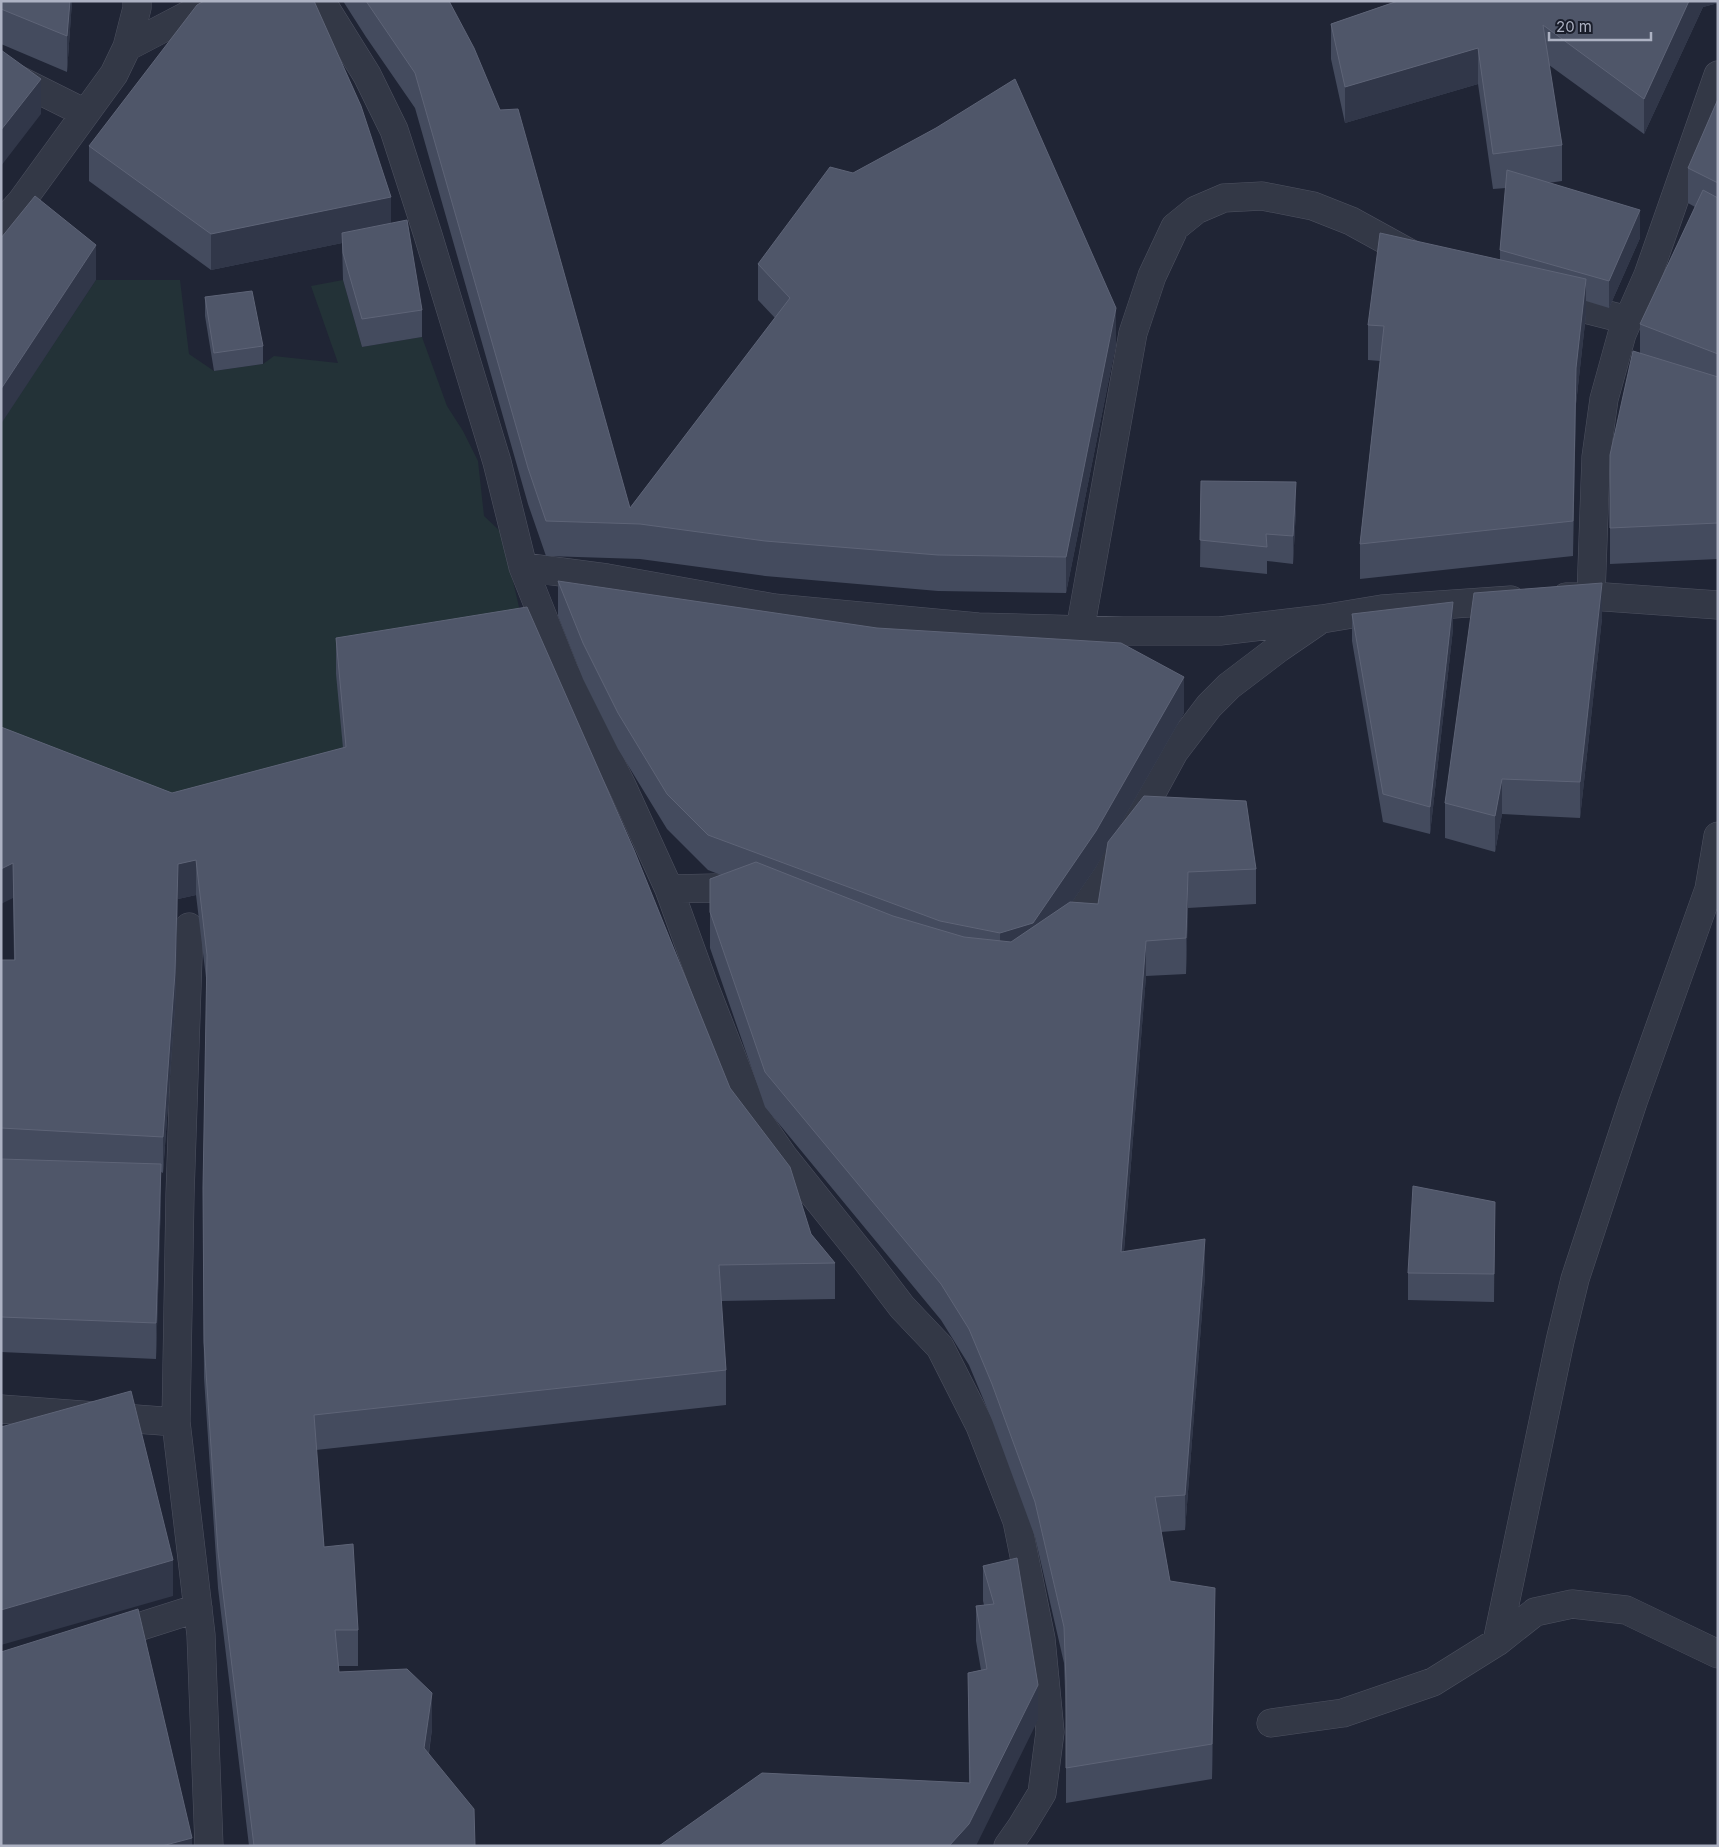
<svg xmlns="http://www.w3.org/2000/svg" width="1719" height="1847" font-family="Inter,sans-serif">
  <style>
    .park { fill: #233237 }
    .lines { fill: none; stroke-linecap: round; stroke-linejoin: round }
    .minor-casing { stroke: #4e5261; stroke-width: 29 }
    .minor { stroke: #333846; stroke-width: 28 }
    .wall { fill: #444b5e; fill-rule: evenodd }
    .shaded-wall { fill: #313749 }
    .building { fill: #4f5669; stroke: #5e6477 }
  </style>
  <rect width="100%" height="100%" fill="#202535"/>
  <path class="park" d="M96,280H180L189,354L214,371L263,364L274,356L338,363L311,286L343,280L362,347L422,337L447,406L463,431L478,461L484,516L502,533L527,642L346,782L172,829L1,763V423Z"/>
  <g class="lines">
    <defs>
      <path id="minor" d="M321,1L367,75L394,130L428,235L497,462L523,567L564,670L622,786L669,889L703,983L754,1114L783,1156L867,1261L902,1307L940,1347L980,1426L1017,1521L1041,1639L1050,1732L1042,1793L1022,1826L1008,1846
        M127,47L215,1
        M1,71L85,113
        M1,224L21,202L114,74L127,47L137,8V1
        M1549,300L1628,320
        M523,567L607,578L774,608L978,627L1123,631H1220L1322,619L1382,609L1511,600
        M1591,596L1596,457L1604,399L1622,334L1648,275L1718,75
        M1566,597L1591,596L1718,605
        M1080,630L1133,333L1152,276L1175,227L1196,210L1224,198L1262,196L1313,206L1351,221L1411,254
        M669,889L714,888L747,891
        M189,927L180,1195L176,1422L201,1635L209,1846
        M1064,932L1082,910L1144,807L1174,752L1209,706L1229,686L1279,648L1317,622
        M1,1409L176,1422
        M107,1637L198,1608
        M1497,1642L1560,1341L1575,1279L1633,1102L1709,889L1718,836
        M1271,1723L1343,1713L1433,1682L1497,1642L1535,1612L1572,1604L1626,1610L1718,1654"/>
    </defs>
    <use href="#minor" class="minor-casing"/>
    <use href="#minor" class="minor"/>
  </g>
  <path class="wall" d="M1,1H72L67,72L1,44Z
    M343,1H449L630,508L775,318L758,300V264L1116,344L1066,593L938,591L765,576L640,559L546,556L528,504L415,108L366,37Z
    M1394,1H1718V3L1703,7L1644,134L1549,65L1562,145V181L1548,183L1640,238L1609,308L1586,301V314L1576,404L1573,556L1360,579V544L1380,361L1368,360V325L1500,260V250L1506,188L1493,189L1478,84L1345,123L1331,59V24L1394,2Z
    M1718,99V559L1610,564V455L1640,353V324L1695,207L1688,203V168Z
    M89,146L391,223L422,310V337L362,347L343,280L342,243L211,270L89,181Z
    M205,297L263,346V364L214,371L205,316Z
    M1201,481L1296,509L1293,564L1267,561V574L1200,567Z
    M558,581L1184,713L1116,832L1256,869V904L1188,908L1186,974L1146,976L1124,1251L1205,1275L1185,1530L1161,1532L1170,1581L1215,1624L1212,1779L1066,1803V1717L1064,1663L1035,1537L992,1420L969,1365L941,1320L765,1107L710,948V879L721,875L708,870L667,829L618,749L583,679L558,616ZM1107,847L1098,904L1072,902L1096,867Z
    M1352,614L1453,629L1430,834L1383,822L1352,641Z
    M1602,618L1580,818L1502,814L1495,852L1445,838V803Z
    M336,638L730,1088L811,1234L835,1263V1299L721,1301L726,1370V1405L316,1450L324,1547L358,1630V1666H338L339,1672L432,1729L429,1753L475,1846H249L218,1588L204,1378L203,1188L207,986L196,895L178,899L175,1008L163,1173L161,1172V1199L156,1359L1,1352V960H14L13,898L1,727L172,793L343,748L336,674Z
    M1495,1202L1494,1302L1408,1300V1273Z
    M983,1566L1038,1720L969,1783L968,1673L981,1670L976,1641V1606L984,1605L983,1601Z"/>
  <path class="shaded-wall" d="M70,1H72L67,72V36Z
    M1689,1H1718V3L1703,7L1644,134V99Z
    M1478,48V84L1345,123V87Z
    M41,79V114L1,166V130Z
    M391,197V233L211,270V234Z
    M1640,210V238L1609,308V281Z
    M96,245V280L1,424V389Z
    M1586,279V314L1576,404L1573,556L1576,368Z
    M1116,308V344L1066,593V557Z
    M1296,482V509L1293,564V536Z
    M1602,583V618L1580,818V782Z
    M1453,602V629L1430,834V807Z
    M1184,677V713L1096,867L1033,959L1000,969V933Z
    M1502,779V814L1495,852V816Z
    M196,860V895L178,899L175,1008L163,1173V1137L178,864Z
    M13,863V898L1,904V869Z
    M1188,872V908L1186,974V938Z
    M1146,941V976L1121,1287V1252Z
    M161,1164V1199L156,1359V1323Z
    M1205,1239V1275L1185,1530V1495Z
    M173,1560V1596L1,1645V1610Z
    M1215,1588V1624L1212,1779V1744Z
    M1038,1685V1720L976,1846H949Z
    M432,1693V1729L424,1783V1748Z
    M192,1838V1846H162Z"/>
  <path class="building" d="M1,1H70L67,36L1,9Z
    M204,1H314L361,106L391,197L211,234L89,146L197,5Z
    M366,1H449L474,48L500,110L518,109L630,508L790,298L758,264L830,167L853,173L936,128L1015,79L1116,308L1066,557L938,555L765,541L640,524L546,521L528,468L415,73Z
    M1398,1H1689L1644,99L1543,25L1562,145L1493,154L1478,48L1345,87L1331,24Z
    M1,50L41,79L1,130Z
    M1718,99V183L1688,168Z
    M1507,170L1640,210L1609,281L1500,250Z
    M1703,190L1718,198V354L1640,324Z
    M35,196L96,245L1,389V238Z
    M407,220L422,310L362,319L343,253L342,233Z
    M1380,233L1586,279L1576,368L1573,521L1360,544L1384,326L1368,325Z
    M252,291L263,346L214,353L205,297Z
    M1633,351L1718,377V523L1610,528V455Z
    M1201,481L1296,482L1293,536L1266,534L1267,547L1200,540Z
    M558,581L877,628L1121,643L1184,677L1096,831L1033,923L1000,933L940,921L708,835L667,794L618,713L583,643Z
    M1602,583L1580,782L1502,779L1495,816L1445,803L1474,593Z
    M1453,602L1430,807L1383,794L1352,614Z
    M527,607L634,850L730,1088L790,1167L811,1234L835,1263L719,1265L726,1370L314,1415L324,1547L353,1544L358,1630H335L339,1672L407,1669L432,1693L424,1748L474,1809L475,1846H254L218,1552L204,1342L203,1188L207,955L196,860L178,864L175,973L163,1137L1,1128V960H15L13,863L1,869V727L172,793L346,747L336,638Z
    M1144,796L1246,801L1256,869L1188,872L1186,938L1146,941L1121,1252L1205,1239L1185,1495L1155,1497L1170,1581L1215,1588L1212,1744L1066,1768V1682L1064,1627L1035,1502L992,1384L969,1329L941,1284L765,1072L710,912V879L756,862L893,916L964,937L1011,942L1070,902L1098,904L1108,842Z
    M1,1159L161,1164L156,1323L1,1317Z
    M1413,1186L1495,1202L1494,1274L1408,1273Z
    M131,1391L173,1560L1,1610V1427Z
    M1017,1558L1038,1685L969,1824L949,1846H659L762,1773L970,1783L968,1673L987,1669L976,1606L994,1604L983,1566Z
    M138,1609L192,1838L162,1846H1V1652Z"/>
  <rect width="1719" height="1847" fill="none" stroke="#adb2c3" stroke-width="5"/>
  <path d="M1549 32v8h102v-8" fill="none" stroke="#adb2c3" stroke-width="2.5"/>
  <text x="1556" y="32" font-size="15" fill="#adb2c3" stroke="#191d2a" stroke-width="4" paint-order="stroke">20 m</text>
</svg>
